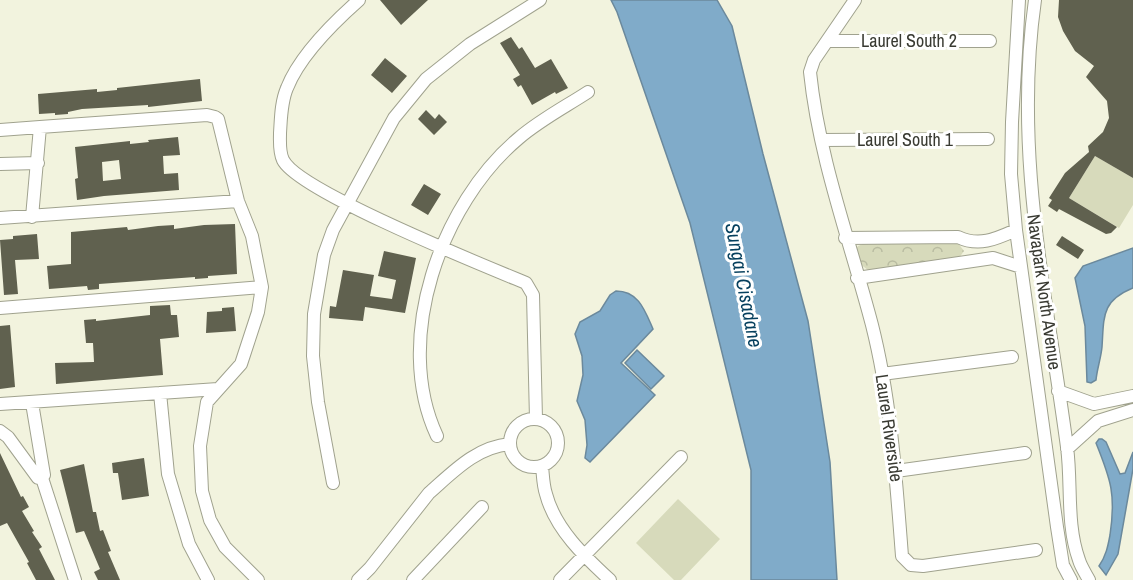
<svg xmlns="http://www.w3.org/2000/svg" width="1133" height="580" font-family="'Archivo Narrow',sans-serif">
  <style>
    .grass { fill: #d7dabb }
    .park { fill: url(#park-crowns) }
    .water { fill: #80abc9; stroke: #6b899c; stroke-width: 1.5 }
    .building { fill: #60614f; fill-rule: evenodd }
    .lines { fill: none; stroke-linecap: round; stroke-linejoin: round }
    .minor-casing { stroke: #a0a28e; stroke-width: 14 }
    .minor { stroke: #fff; stroke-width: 12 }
    .labels { text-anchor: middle; stroke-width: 6; stroke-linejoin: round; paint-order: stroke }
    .street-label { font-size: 18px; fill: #393a32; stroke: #fff }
    .water-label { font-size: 20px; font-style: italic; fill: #053f5d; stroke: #fff }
  </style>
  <defs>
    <pattern id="park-crowns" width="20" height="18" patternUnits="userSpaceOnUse" patternTransform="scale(1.5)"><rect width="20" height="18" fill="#d7dabb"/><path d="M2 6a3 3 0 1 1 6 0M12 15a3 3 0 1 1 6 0" fill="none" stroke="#b9bca1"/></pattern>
  </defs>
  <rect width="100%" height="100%" fill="#f2f3de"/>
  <path class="grass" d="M1095,156L1133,178V205L1119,228L1069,198Z
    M678,499L720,539L681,580H674L636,543Z"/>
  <path class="park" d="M958,243L964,251L959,258L868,270L860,264L855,250L858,246L863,244Z"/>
  <path class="water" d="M611,0H717L732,26L763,154L808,321L830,462L837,580H751V470L690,223L617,12Z
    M1133,248V288C1101,301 1104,317 1102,347C1101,358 1097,369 1096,380L1091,383L1087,382L1085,326L1075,278L1083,266Z
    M616,291C639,291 645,311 653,329L621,363L655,395L590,462L585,458L587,445L585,420L577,401L583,375L582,356L575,334L580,322L600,311L610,295Z
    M637,350L664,376L651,389L625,363Z
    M1099,439H1102L1106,442L1120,474L1125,473L1133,452V469L1118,554L1106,575L1099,566C1106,556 1108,546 1110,535C1116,495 1111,480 1096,443Z"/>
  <path class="building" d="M380,0H428L401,25Z
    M1059,0H1133V178L1095,156L1069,198L1117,227L1111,233L1106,234L1059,209L1057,212L1048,206L1052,200L1049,198L1065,173L1089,152L1088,146L1103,132L1109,118L1107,101L1086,77L1094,66L1075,51L1063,31L1058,17Z
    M511,37L519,49L522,47L535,68L551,59L568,88L556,94L555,92L532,105L521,85L518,87L513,79L520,75L500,43Z
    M385,58L407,76L392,93L371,75Z
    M200,79L202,101L148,107V105L82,109L68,112V114L55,115V113L39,114L38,94L97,89V92L117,90V88Z
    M426,110L435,119L439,114L447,122L434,135L418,119Z
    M178,137L180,155L163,156L164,174L178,173L179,190L104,196L77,200L75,179L78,178L75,147L130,141V144L149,142L148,140ZM119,160L121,179L103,181L102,162Z
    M424,184L441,194L428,215L411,205Z
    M235,224L237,274L208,276V278L195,279V277L99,284V289L88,290L87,286L49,289L47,266L71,264V232L127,227L128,230L158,226L174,225V229L204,225Z
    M37,234L39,259L15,260L18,294L4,295L0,240L13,239V236Z
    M1062,236L1084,250L1078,259L1056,245Z
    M384,251L416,258L405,313L365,307L363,321L329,318L330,306L336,307L343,270L374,275L370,296L392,299L396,280L378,276Z
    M170,305L171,315H177L179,337L160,339L163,375L56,384L55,363L94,362L93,343H86L84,320L96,319V321L150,315V306Z
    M234,307L236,331L206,333L207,312L222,311V308Z
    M10,325L15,387L0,389V326Z
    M0,453L21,497L23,496L29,507L22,511L34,531L32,532L42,547L39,549L55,580H36L27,563L29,562L7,523L0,526Z
    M144,458L149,496L122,500L118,473H113L112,463Z
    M84,464L93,512H96L100,531L103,530L111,551L108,552L120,580H98L94,572L100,569L84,531L76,533L60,470Z"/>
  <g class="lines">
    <defs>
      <path id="minor" d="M359,0C333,23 300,55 287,88C281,102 281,118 280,133C280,141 279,152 283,160C298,191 485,266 526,283L533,295L536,419
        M855,0L814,60L810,72C819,159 850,241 872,325C891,400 896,479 902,556L911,565L923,566L1036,550
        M1019,0L1012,122L1011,174L1016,230L1057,527L1063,565L1071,580
        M1035,0C1013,154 1047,296 1067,447C1072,484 1066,524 1079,560C1081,567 1086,574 1089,580
        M828,41H990
        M0,130L40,127
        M822,140L988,139
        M0,164L38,163
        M32,217L40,127L207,115L215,117L218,119L238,201L252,236L262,287L258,312L241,364L207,402L200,446L202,491L210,520L225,547L258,580
        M0,218L238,201
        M845,238L958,237C979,247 996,239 1016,230
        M857,278L993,258L1021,267
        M0,308L262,287
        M882,374L1012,357
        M1058,391L1094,404L1133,396
        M160,393L168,474L189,544L208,580
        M32,403L44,475L42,478
        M0,404L218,389
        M510 443a24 24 0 1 1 48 0a24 24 0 1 1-48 0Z
        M0,431L8,437L38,478H42L75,580
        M437,436C392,340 441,203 519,138C540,120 565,107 588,92
        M1067,449L1098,421L1133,410
        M542,466C543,475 543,485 546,494C555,529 585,557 610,580
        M896,471L1025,453
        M333,483L318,402L313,356L314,314L324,255L333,230L394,118L426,79L470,44L540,0
        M358,580L370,568L429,493C453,472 476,447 510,444
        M413,580L482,507
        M560,580L681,457"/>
    </defs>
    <use href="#minor" class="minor-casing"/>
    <use href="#minor" class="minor"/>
  </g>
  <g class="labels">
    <g class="street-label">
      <text x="909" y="47">Laurel South 2</text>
      <text x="905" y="146">Laurel South 1</text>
      <text transform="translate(1044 292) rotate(82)" y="6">Navapark North Avenue</text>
      <text transform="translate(889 428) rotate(82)" y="6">Laurel Riverside</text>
    </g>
    <g class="water-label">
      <text transform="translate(744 285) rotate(79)" y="7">Sungai Cisadane</text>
    </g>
  </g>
</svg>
